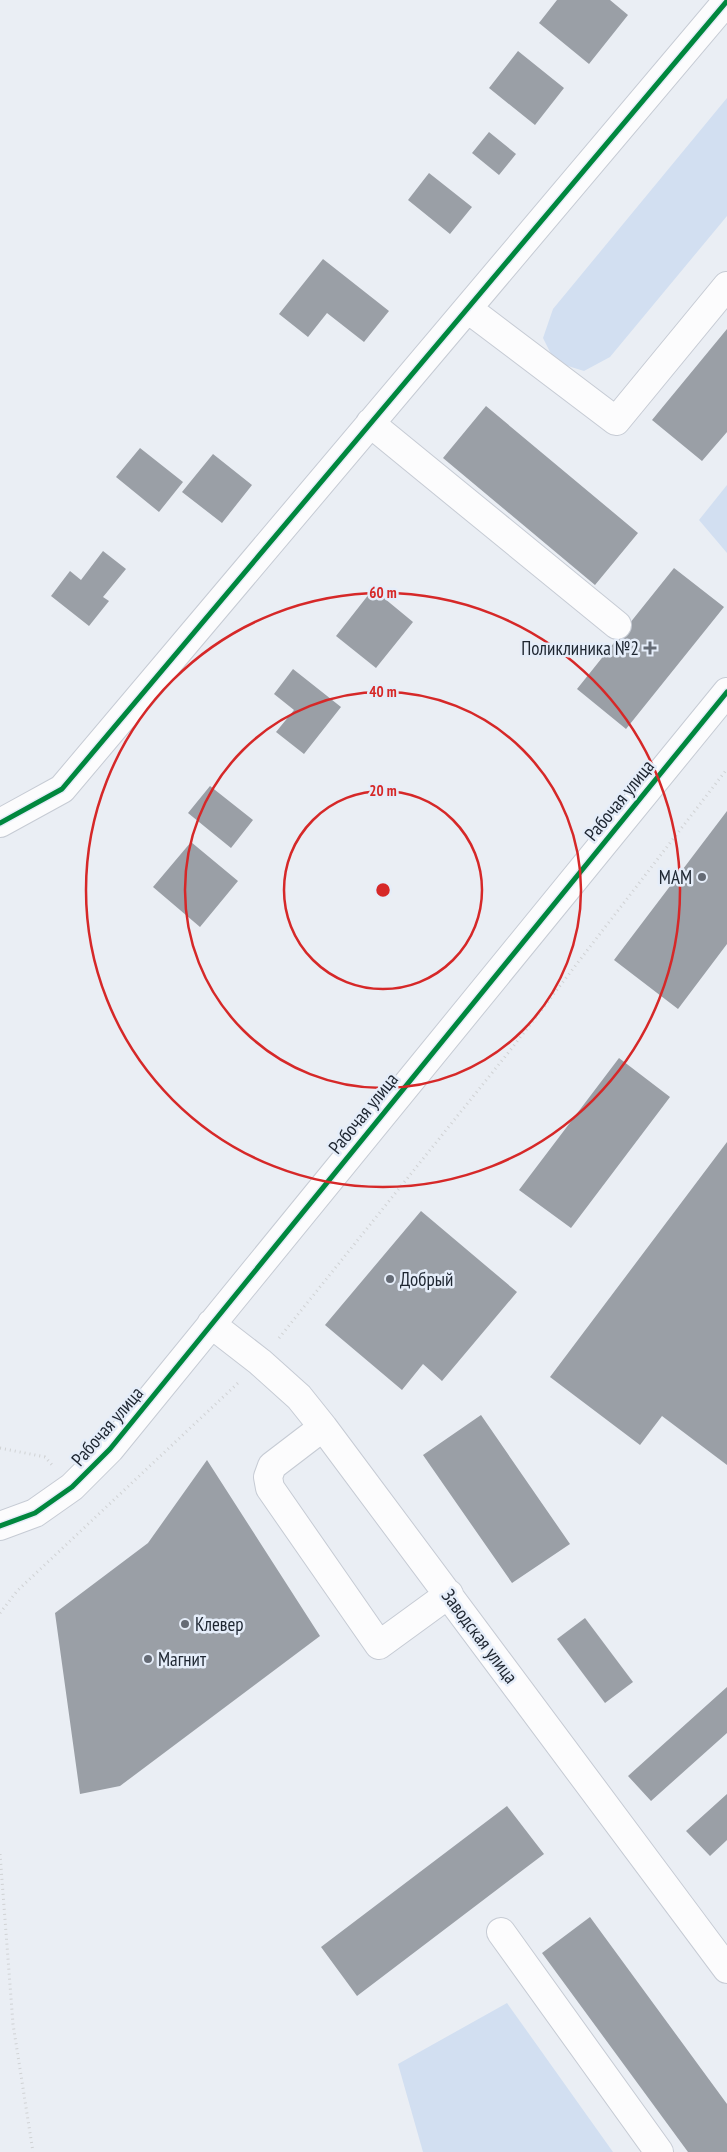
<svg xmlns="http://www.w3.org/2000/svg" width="727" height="2152" font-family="'PT Sans Narrow',sans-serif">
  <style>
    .green { fill: #d2dff1 }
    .building { fill: #9a9fa6 }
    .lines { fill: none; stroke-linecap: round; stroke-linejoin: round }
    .minor-casing { stroke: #c6cbd4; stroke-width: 30 }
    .path { stroke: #d0d2d4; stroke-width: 3; stroke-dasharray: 1 4; stroke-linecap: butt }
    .minor { stroke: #fcfcfd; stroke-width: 28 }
    .cycleway-casing { stroke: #e5edf9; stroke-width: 8 }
    .cycleway { stroke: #00873e; stroke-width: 5 }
    .ring { fill: none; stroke: #d62828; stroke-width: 2.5 }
    .poi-dot { fill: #656b75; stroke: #e5edf9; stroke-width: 2 }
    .labels { text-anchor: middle; stroke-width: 5; stroke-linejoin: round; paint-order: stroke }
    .poi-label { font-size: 19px; fill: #1d2530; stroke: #e5edf9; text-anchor: start }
    .street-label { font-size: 19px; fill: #1d2530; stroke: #e5edf9 }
    .centre { fill: #d62828; stroke: #e5edf9; stroke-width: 2.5 }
    .ring-label { font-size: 15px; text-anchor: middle; font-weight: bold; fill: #d62828; stroke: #e5edf9; stroke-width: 5; stroke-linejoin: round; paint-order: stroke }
  </style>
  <rect width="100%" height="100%" fill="#eaeef4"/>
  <path class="green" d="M727,98V216L610,357L584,371L555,362L543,338L553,309Z
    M727,485V553L699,520Z
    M507,2003L613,2152H423L398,2064Z"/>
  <path class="building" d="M557,0H610L628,15L589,64L539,23Z
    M518,51L564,88L535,125L489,88Z
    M489,132L516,154L499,175L472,153Z
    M429,173L472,207L450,234L408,200Z
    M323,259L389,311L364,342L327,313L308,337L279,314Z
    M727,329V432L702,461L652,420Z
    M486,406L638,533L595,585L443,458Z
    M140,448L183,482L159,512L116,477Z
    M213,454L252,485L222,523L182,492Z
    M103,551L126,569L103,597L109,601L89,626L51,596L70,571L81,580Z
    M674,568L724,607L626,729L577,689Z
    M373,589L413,622L376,668L336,636Z
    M293,669L341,707L304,754L276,732L294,710L274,694Z
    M210,786L253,820L231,848L188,813Z
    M727,811V944L678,1009L614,960Z
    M191,842L238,881L200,927L153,887Z
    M619,1058L670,1097L571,1228L519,1190Z
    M727,1142V1465L662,1416L640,1445L550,1377Z
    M421,1211L517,1292L442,1381L423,1364L402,1390L325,1325Z
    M481,1415L570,1544L512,1583L423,1455Z
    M207,1460L320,1636L120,1786L80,1794L55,1613L148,1543Z
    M585,1618L633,1682L605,1703L557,1639Z
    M727,1687V1733L651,1801L628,1776Z
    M727,1794V1840L710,1856L686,1831Z
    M507,1806L544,1854L357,1996L321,1947Z
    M590,1917L727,2104V2152H688L542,1953Z"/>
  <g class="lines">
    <defs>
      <path id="minor" d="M468,309L616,421L727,286
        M370,423L617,625
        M0,823L62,789L727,1
        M211,1324L260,1362L299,1397L323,1427L727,1969
        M323,1427L272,1466L268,1477L270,1488L379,1645L449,1594
        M0,1526L35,1513L72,1487L110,1449L727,692
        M501,1932L659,2152"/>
    </defs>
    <use href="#minor" class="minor-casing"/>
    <path class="path" d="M279,1338L512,1048L727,769
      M0,1448L45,1457L52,1465
      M0,1613L17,1591L238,1383
      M0,1854L13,2024L33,2152"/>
    <use href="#minor" class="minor"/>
    <defs>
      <path id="cycleway" d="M0,823L62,789L727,1
        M0,1526L35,1513L72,1487L110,1449L727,692"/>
    </defs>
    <use href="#cycleway" class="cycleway-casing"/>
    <use href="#cycleway" class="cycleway"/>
  </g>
  <g class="ring">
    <circle cx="383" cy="890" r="99"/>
    <circle cx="383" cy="890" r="198"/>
    <circle cx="383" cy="890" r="297"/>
  </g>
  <g class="poi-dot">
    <path d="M647.5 640.5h5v5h5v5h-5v5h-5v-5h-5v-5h5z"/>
    <circle cx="702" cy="877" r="5"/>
    <circle cx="390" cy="1279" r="5"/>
    <circle cx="185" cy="1624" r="5"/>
    <circle cx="148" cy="1659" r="5"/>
  </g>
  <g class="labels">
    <g class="poi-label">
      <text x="639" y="655" text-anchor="end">Поликлиника №2</text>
      <text x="692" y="884" text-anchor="end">МАМ</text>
      <text x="400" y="1286">Добрый</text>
      <text x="195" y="1631">Клевер</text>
      <text x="158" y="1666">Магнит</text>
    </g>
    <g class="street-label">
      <text transform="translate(619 800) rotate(-51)" y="7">Рабочая улица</text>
      <text transform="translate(363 1113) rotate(-51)" y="7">Рабочая улица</text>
      <text transform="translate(107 1426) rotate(-49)" y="7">Рабочая улица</text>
      <text transform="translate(480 1636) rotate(53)" y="7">Заводская улица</text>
    </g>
  </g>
  <circle cx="383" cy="890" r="8" class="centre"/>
  <g class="ring-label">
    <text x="383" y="598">60 m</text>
    <text x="383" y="697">40 m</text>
    <text x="383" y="796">20 m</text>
  </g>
</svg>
